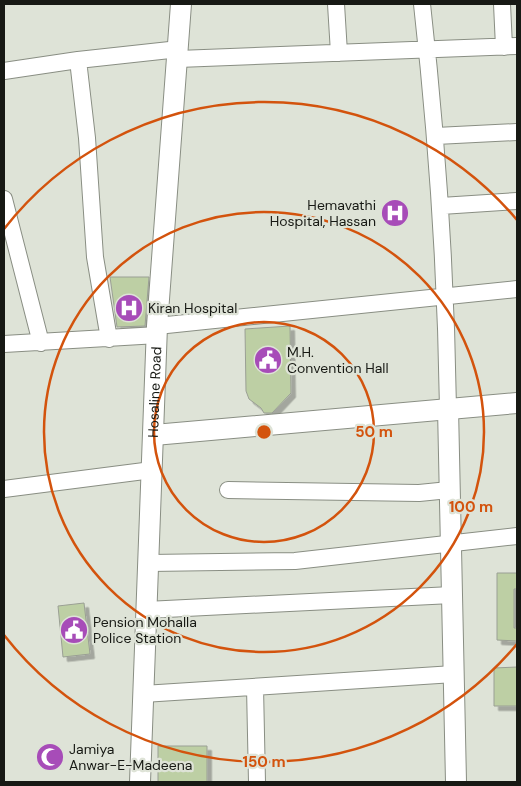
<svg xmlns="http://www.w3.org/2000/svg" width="521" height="786" font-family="'DM Sans',sans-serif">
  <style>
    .building { fill: #bdcfa4; stroke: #9a9f94; filter: url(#shadow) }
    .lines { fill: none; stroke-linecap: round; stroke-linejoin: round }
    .minor-casing { stroke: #898e83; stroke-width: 18 }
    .tertiary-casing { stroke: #898e83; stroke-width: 22 }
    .minor { stroke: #fff; stroke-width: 16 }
    .tertiary { stroke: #fff; stroke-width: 20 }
    .ring { fill: none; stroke: #d3530d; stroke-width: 2.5 }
    .labels { text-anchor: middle; stroke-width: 4.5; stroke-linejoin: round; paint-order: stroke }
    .poi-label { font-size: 14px; fill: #171914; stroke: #dee3d7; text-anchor: start }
    .street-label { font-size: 14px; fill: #171914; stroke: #dee3d7 }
    .centre { fill: #d3530d; stroke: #dee3d7; stroke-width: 2.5 }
    .ring-label { font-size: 15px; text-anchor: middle; font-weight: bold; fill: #d3530d; stroke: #dee3d7; stroke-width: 4.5; stroke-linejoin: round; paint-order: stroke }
  </style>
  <defs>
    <filter id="shadow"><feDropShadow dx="4.5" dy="4.5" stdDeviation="0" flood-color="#0004"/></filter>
  </defs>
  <rect width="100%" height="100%" fill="#dee3d7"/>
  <path class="building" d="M110,277H149L145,326L117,327Z
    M290,326L291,393L272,413H264L261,408L249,399L246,391L245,329Z
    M497,573H517V589H514V628H517V641L497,640Z
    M84,603L90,654L63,657L58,606Z
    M517,667V706H494V668Z
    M158,746H207V782H158Z"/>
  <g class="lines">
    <defs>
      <path id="minor" d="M336,4L339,53
        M422,4C437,138 446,272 448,408
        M502,4L504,47
        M178,59L517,46
        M78,60L179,49
        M4,71L78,60L87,138L95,257L109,339
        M436,136L517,132
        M4,199L41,343
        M441,206L517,201
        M157,326L517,289
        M4,344L158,335
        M4,489L152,470
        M228,490L419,493L449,490
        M149,563L295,561L517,536
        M146,610L452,595
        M255,687L257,782
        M143,694L454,674"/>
      <g id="tertiary">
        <path d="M448,408L456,782"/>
        <path d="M154,435L517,403"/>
        <path id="s1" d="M140,782L157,326L181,4"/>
      </g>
    </defs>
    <use href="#minor" class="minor-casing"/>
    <use href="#tertiary" class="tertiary-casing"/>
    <use href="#minor" class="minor"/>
    <use href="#tertiary" class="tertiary"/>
  </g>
  <g class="ring">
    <circle cx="264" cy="432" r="110"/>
    <circle cx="264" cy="432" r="220"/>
    <path d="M517 644A330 330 0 0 1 4 635M4 229A330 330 0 0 1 517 220"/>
  </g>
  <defs>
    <symbol id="hospital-disc" viewBox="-11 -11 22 22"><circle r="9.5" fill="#a74cb8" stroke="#dee3d7"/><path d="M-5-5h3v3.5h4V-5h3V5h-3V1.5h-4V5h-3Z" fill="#fff"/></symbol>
    <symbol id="civic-disc" viewBox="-11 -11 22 22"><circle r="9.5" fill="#a74cb8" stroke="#dee3d7"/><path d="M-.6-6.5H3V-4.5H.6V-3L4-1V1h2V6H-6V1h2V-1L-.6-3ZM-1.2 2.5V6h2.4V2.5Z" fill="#fff"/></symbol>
    <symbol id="mosque-disc" viewBox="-11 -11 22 22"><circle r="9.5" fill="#a74cb8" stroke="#dee3d7"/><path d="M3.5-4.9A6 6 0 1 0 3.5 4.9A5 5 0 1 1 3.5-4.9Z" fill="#fff"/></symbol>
  </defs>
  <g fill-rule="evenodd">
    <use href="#hospital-disc" x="379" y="197" width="32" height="32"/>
    <use href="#hospital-disc" x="113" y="292" width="32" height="32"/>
    <use href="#civic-disc" x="252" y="344" width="32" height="32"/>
    <use href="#civic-disc" x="58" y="614" width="32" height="32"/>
    <use href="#mosque-disc" x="34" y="741" width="32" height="32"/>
  </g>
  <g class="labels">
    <g class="poi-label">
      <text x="376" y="210" text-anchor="end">Hemavathi<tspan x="376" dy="16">Hospital, Hassan</tspan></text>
      <text x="148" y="313">Kiran Hospital</text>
      <text x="287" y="357">M.H.<tspan x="287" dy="16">Convention Hall</tspan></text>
      <text x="93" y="627">Pension Mohalla<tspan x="93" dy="16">Police Station</tspan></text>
      <text x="69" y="754">Jamiya<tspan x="69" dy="16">Anwar-E-Madeena</tspan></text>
    </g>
    <g class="street-label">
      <text dy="5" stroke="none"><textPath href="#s1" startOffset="390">Hosaline Road</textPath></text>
    </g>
  </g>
  <circle cx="264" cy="432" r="8" class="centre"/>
  <g class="ring-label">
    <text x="374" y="437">50 m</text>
    <text x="471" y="512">100 m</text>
    <text x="264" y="767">150 m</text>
  </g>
  <rect width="521" height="786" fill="none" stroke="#171914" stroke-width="10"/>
</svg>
